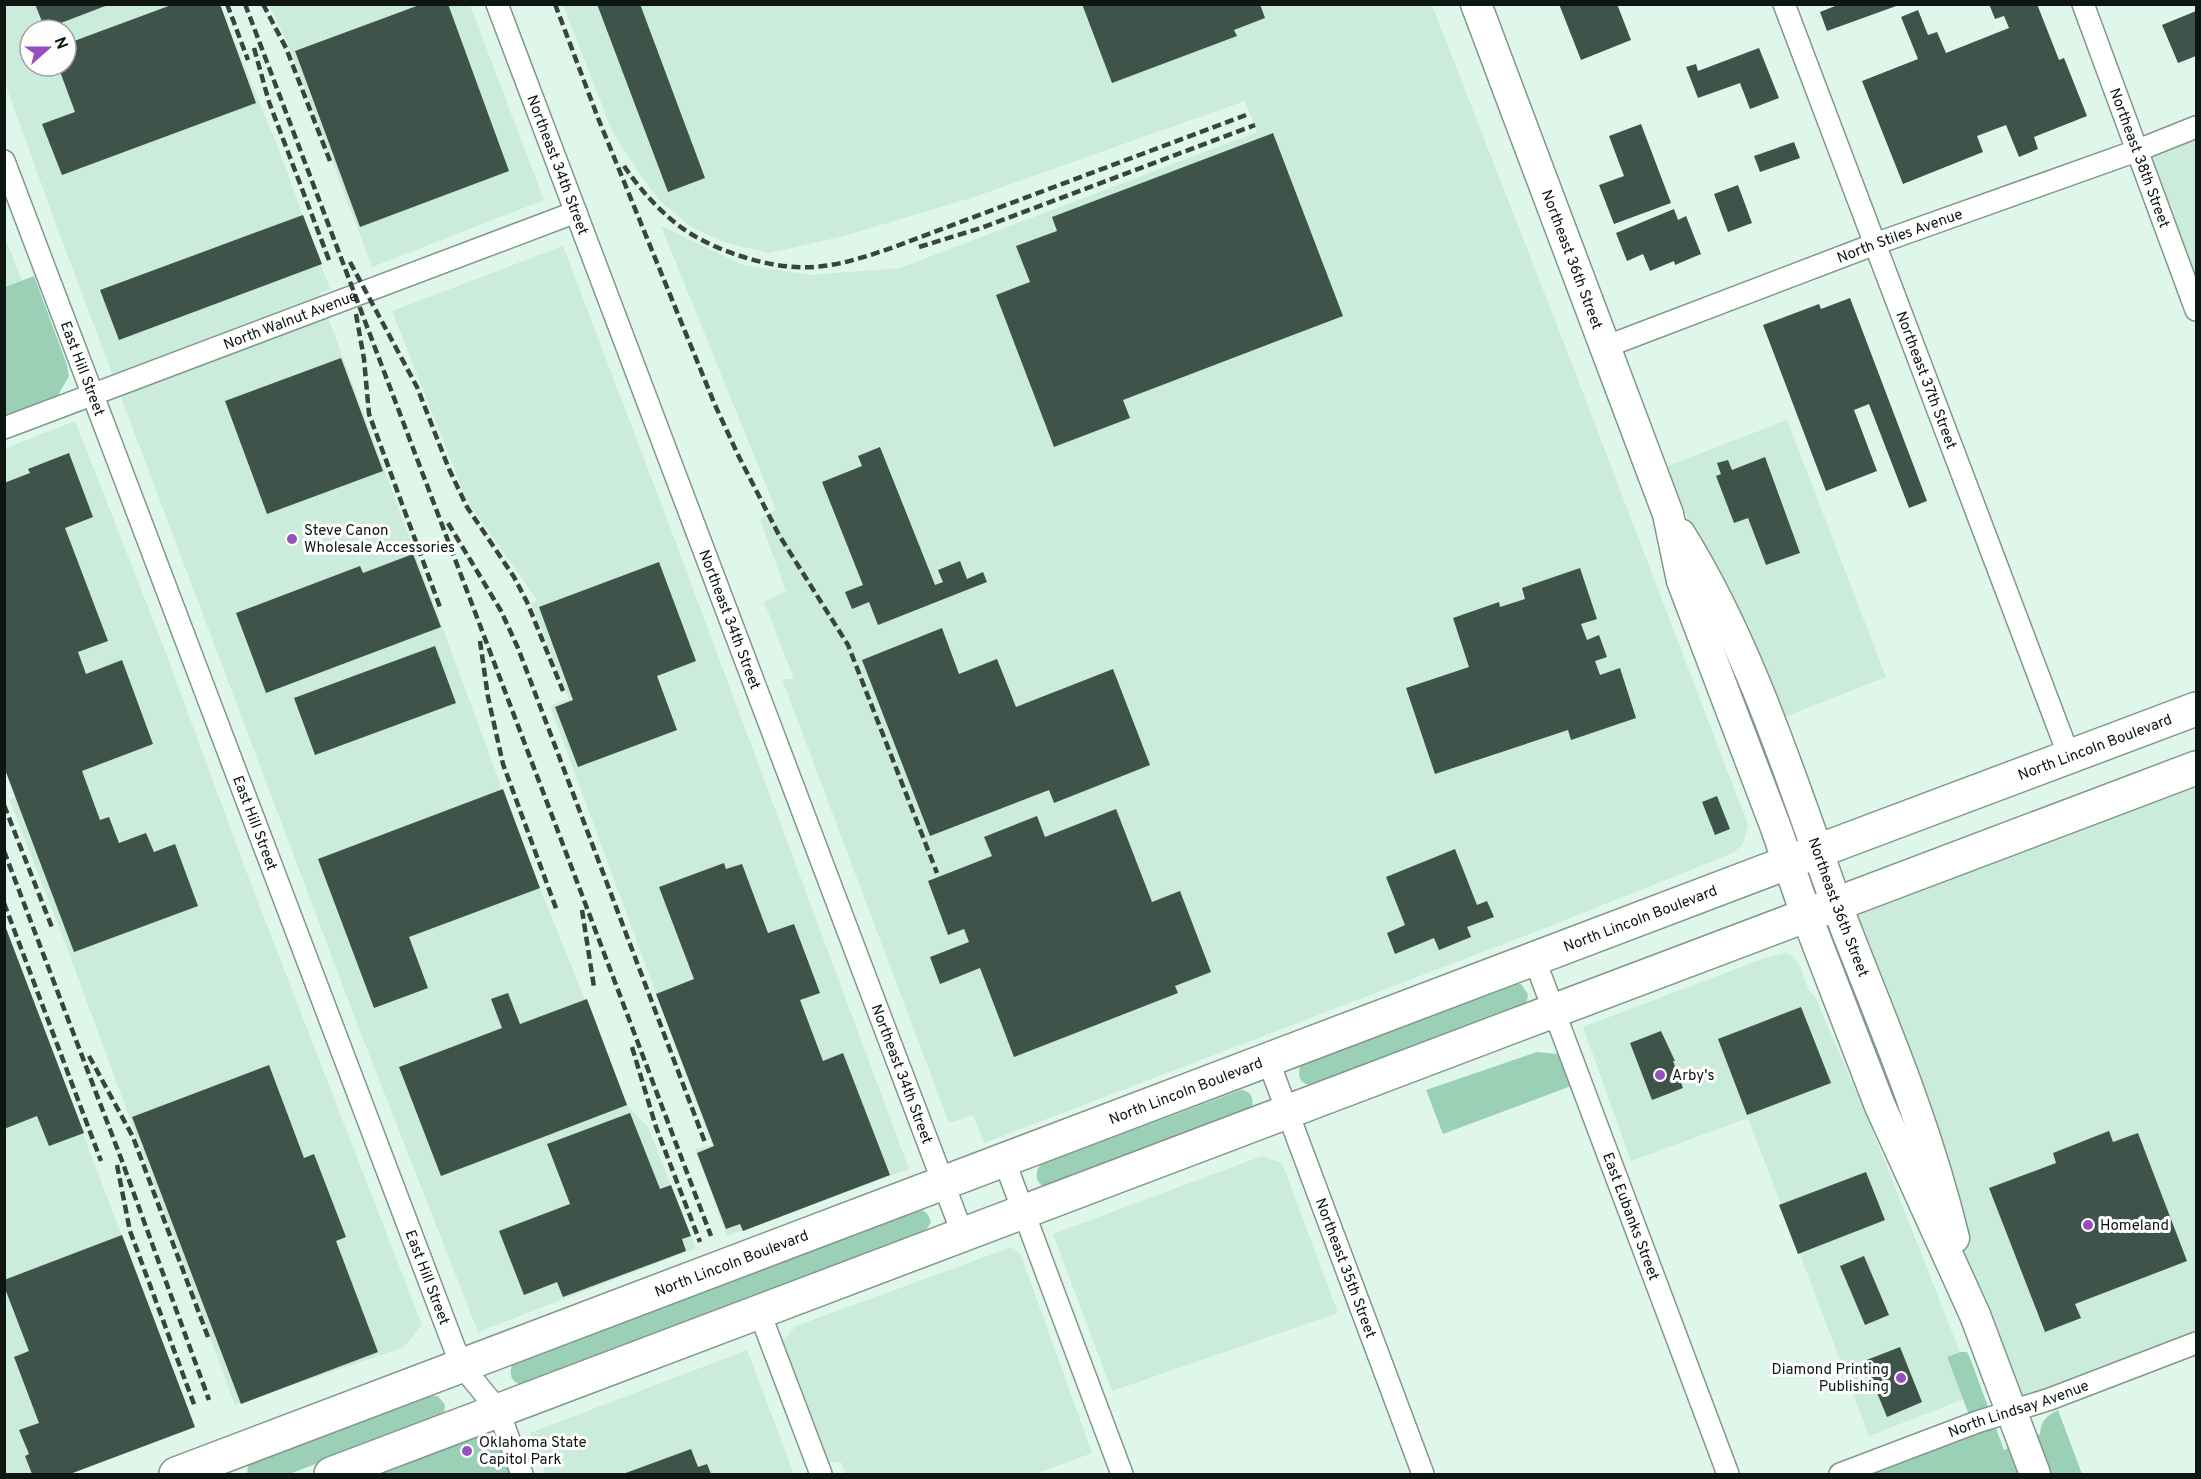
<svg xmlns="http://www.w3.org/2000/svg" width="2201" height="1479" font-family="Overpass,sans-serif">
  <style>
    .built { fill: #cbebdb; fill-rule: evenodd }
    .green { fill: #9bd0b7 }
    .building { fill: #3e5349 }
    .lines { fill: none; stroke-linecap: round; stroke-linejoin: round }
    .minor-casing { stroke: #81978c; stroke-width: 24 }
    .secondary-casing { stroke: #81978c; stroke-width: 33 }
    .primary-casing { stroke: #81978c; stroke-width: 36 }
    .minor { stroke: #fff; stroke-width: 21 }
    .secondary { stroke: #fff; stroke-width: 30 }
    .primary { stroke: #fff; stroke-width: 33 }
    .rail { stroke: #38443e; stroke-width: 4.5; stroke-dasharray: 9 4.5; stroke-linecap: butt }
    .poi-dot { fill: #964ec1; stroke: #fefefe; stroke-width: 2 }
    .labels { text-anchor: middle; stroke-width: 6; stroke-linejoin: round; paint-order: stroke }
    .street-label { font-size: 15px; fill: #0d1612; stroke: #fefefe }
    .poi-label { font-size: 15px; fill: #0d1612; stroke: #fefefe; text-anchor: start }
  </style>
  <rect width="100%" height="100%" fill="#dff7eb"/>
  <path class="built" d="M4,5H219L277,145L330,289L319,293L501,786L499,787L629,1108L648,1127L696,1248L478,1332L358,1026L58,230L5,83ZM30,30H66V66H30Z
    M269,5H470L544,200L372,267L289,47Z
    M563,5H1432L1567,351L1748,825L1743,844L1733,853L1540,930L984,1143L973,1115L949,1123L782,679H794L764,602L786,591L760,519L776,510L661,226L743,265L810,275L900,268L1257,132L1245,101L974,197L844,236L769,253L726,243L691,227L661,202L641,176L612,131Z
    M2196,135V290L2145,156Z
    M4,235L22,280L5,287H4Z
    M563,246L676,543L909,1169L727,1236L695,1149L712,1145L550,706L569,699L531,603L537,600L467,501L392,311Z
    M1787,420L1886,677L1777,720L1665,467Z
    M75,421L161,640L251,884L422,1325L404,1347L235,1405L69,953L9,799L16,797L4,766V449Z
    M2196,779V1335L2014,1403L1832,915Z
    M4,926L193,1423L57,1474H5Z
    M1785,953L1793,956L1801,968L1808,989L1816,999L1868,1119L1960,1352L1947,1358L1964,1399L1869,1436L1748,1118L1631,1161L1583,1027L1762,959Z
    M1262,1156L1282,1163L1338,1313L1112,1391L1053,1234Z
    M1012,1247L1021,1255L1092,1453L1035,1474H845L841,1462H828L781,1340L786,1338L796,1326Z
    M747,1350L794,1474H546L530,1433Z"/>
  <path class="green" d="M34,276L67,365L69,376L57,397L5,416V287Z
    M1516,984H1521L1528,994L1527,1001L1522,1005L1316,1084C1302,1087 1297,1079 1300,1066L1305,1062Z
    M1537,1052L1558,1054L1571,1086L1443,1134L1426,1090Z
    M1241,1090C1251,1091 1254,1098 1252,1107L1047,1188C1037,1184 1035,1178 1038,1168L1042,1164Z
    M918,1210C926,1210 928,1214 931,1222L925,1232L521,1385C511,1381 509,1375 512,1365L517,1361Z
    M1960,1352H1967L1970,1358L2004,1450L2040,1434C2041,1421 2046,1416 2058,1410L2082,1474H1869V1473L1976,1433L1947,1357Z
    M432,1396H438L445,1405L444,1412L439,1418L289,1474H247L248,1466L253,1462Z
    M476,1434C501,1437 502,1454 510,1474H371Z"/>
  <path class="building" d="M35,4H108V5L45,29Z
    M174,4H220L256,103L62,175L42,124L75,112L58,66H66V44Z
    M422,4H448L509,171L360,227L295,51Z
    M597,4H640L705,178L668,192Z
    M1082,4H1260L1265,18L1234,30L1237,36L1112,83Z
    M1559,4H1617L1631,40L1581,60Z
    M1840,4H1899V5L1827,31L1820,12Z
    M1989,4H2037L2059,60L2064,58L2087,116L2034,137L2038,149L2019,157L2006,125L1977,136L1983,152L1903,184L1862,81L1918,59L1901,17L1918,10L1928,35L1937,32L1946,53L2009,28L2004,16L1995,19Z
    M2196,11V56L2178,63L2162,25Z
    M1759,48L1779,98L1750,109L1740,83L1698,98L1686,67L1696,64L1698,71Z
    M1641,124L1671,203L1614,224L1599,185L1624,176L1609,136Z
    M1273,133L1343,316L1123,400L1130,418L1054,447L996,295L1030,282L1016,246L1057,231L1052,217Z
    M1794,142L1800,158L1760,172L1754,156Z
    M1738,185L1752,223L1728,232L1714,194Z
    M1674,209L1678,220L1686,216L1701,254L1675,265L1674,261L1650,271L1643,254L1627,261L1616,233Z
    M303,215L322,264L119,340L100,290Z
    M1850,298L1927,501L1909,508L1869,404L1854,410L1877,471L1826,491L1763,325L1819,304L1821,309Z
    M341,358L383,471L267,514L225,401Z
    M880,447L935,585L943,582L938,570L960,561L967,579L983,572L987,582L878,625L869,602L852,609L845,592L863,585L822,482L862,466L858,456Z
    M69,453L93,517L65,528L108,641L78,652L86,674L122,660L153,744L82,771L100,820L109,817L119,843L146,833L154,852L175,844L198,906L74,952L4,767V483L30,473L28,469Z
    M1765,457L1800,553L1766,565L1748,518L1734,523L1716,476L1721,474L1717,463L1728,460L1732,470Z
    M413,554L441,627L266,693L236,613L360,566L363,573Z
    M659,562L696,661L657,676L677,730L578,767L555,707L573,700L539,607Z
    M1580,568L1597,619L1581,624L1587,640L1599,635L1607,657L1595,661L1600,675L1620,668L1636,718L1571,740L1568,730L1435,774L1406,688L1469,667L1453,618L1499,602L1500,607L1525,599L1522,588Z
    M942,628L959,674L997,659L1016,707L1113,669L1150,765L1054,803L1049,790L930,836L862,660Z
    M435,646L456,703L315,755L294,698Z
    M503,789L540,888L409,937L428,988L374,1008L318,859Z
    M1717,796L1730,829L1715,835L1702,802Z
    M1116,809L1152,902L1180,891L1211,972L1175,986L1178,993L1014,1057L980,968L940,984L930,957L969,942L964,929L948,935L928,881L992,856L984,837L1037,816L1045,837Z
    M1455,849L1477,905L1487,901L1494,917L1467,927L1471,937L1439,950L1434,938L1395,954L1387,933L1405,925L1386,877Z
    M724,863L726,869L742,864L768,933L794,924L820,993L800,1000L823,1061L843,1053L890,1175L743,1231L740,1224L726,1229L697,1153L714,1146L656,994L694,979L659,887Z
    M4,923L84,1133L49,1146L37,1116L4,1129Z
    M508,993L520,1024L587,999L627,1105L441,1176L399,1067L502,1028L491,999Z
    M1801,1007L1831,1083L1747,1115L1718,1039Z
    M1661,1031L1675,1061H1673L1683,1088L1652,1100L1630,1043Z
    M269,1065L304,1158L314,1154L346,1237L336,1241L378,1352L241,1404L132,1117Z
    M630,1113L660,1189L671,1185L691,1236L682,1239L686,1251L563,1297L557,1282L524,1295L499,1231L570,1204L547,1144Z
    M2109,1131L2113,1142L2138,1133L2187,1261L2075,1304L2081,1318L2045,1332L1989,1188L2056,1163L2053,1153Z
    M1866,1172L1885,1220L1798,1254L1779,1205Z
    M122,1235L195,1427L70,1474H32L25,1456L29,1454L19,1430L39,1423L14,1357L29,1351L4,1286V1280Z
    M1864,1256L1889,1315L1865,1325L1840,1266Z
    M1900,1347L1922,1402L1887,1417L1864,1361Z
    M691,1449L698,1467L707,1464L711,1474H623Z"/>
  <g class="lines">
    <defs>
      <g id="minor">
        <path id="s1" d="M497,4L963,1235"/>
        <path id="s2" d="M1784,4L2069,756"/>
        <path id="s3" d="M2083,4L2196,310"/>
        <path id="s4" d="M4,161L461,1365L498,1410L522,1474"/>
        <path id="s5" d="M1605,347L1875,244L2136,151L2196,127"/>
        <path id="s6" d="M4,428L576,212"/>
        <path id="s7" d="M1534,958L1728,1474"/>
        <path id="s8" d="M1268,1060L1423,1474"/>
        <path d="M1004,1160L1122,1474"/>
        <path d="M759,1311L821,1474"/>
        <path id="s9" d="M1840,1474L1977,1422L2050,1399L2196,1343"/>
      </g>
      <g id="secondary">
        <path id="s10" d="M1476,4L1668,514L1682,581L1776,828L1807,917L1880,1106L1975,1315L2035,1474"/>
        <path id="s11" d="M1680,534C1749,644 1792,781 1836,903C1860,967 1887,1030 1910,1094C1927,1141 1942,1189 1954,1238"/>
      </g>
      <g id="primary">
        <path id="s12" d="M176,1474L1818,851L2196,709"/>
        <path d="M331,1474C951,1235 1575,1005 2196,768"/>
      </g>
    </defs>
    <use href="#minor" class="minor-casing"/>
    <use href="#secondary" class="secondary-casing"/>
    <use href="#primary" class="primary-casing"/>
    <use href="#minor" class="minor"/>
    <use href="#secondary" class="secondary"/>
    <use href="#primary" class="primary"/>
    <path class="rail" d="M227,4L248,60
      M245,4L711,1236
      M263,4L286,48L330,161
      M555,4L598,118L715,405L739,457L779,535L848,645L937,873
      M254,48L269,102L329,260
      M624,166C641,191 665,218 691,234C724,254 776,270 814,267C842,265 868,256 894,247L1246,115
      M919,247L981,228L1255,125
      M350,262L417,387L449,469L467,507L514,577L527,602L563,691
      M356,314L364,359L369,414L441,610
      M448,523L501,611L518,648L706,1145
      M480,641L488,697L503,764L557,911
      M4,805L53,930
      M4,851L122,1161L209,1400
      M4,903L101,1161
      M582,910L594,987
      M632,1047L656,1127L700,1242
      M89,1056L133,1137L208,1337
      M117,1165L130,1231L195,1407"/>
  </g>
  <g class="poi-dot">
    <circle cx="292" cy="539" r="6"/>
    <circle cx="1660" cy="1075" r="6"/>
    <circle cx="2088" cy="1225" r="6"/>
    <circle cx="1901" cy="1378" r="6"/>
    <circle cx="467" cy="1451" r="6"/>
  </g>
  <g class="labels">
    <g class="street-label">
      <text dy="5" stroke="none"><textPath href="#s3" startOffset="164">Northeast 38th Street</textPath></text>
      <text dy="5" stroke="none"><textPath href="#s1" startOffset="172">Northeast 34th Street</textPath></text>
      <text dy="5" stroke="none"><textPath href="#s5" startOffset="315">North Stiles Avenue</textPath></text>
      <text dy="5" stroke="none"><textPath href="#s10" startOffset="273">Northeast 36th Street</textPath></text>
      <text dy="5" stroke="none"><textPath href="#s6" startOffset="306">North Walnut Avenue</textPath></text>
      <text dy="5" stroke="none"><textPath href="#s4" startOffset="222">East Hill Street</textPath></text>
      <text dy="5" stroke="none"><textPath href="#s2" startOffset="402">Northeast 37th Street</textPath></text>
      <text dy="5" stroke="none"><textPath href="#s1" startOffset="658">Northeast 34th Street</textPath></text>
      <text dy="5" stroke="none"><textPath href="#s12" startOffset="2052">North Lincoln Boulevard</textPath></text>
      <text dy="5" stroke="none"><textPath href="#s4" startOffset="708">East Hill Street</textPath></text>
      <text dy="5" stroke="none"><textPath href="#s11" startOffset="406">Northeast 36th Street</textPath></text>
      <text dy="5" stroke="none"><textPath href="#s12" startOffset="1566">North Lincoln Boulevard</textPath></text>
      <text dy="5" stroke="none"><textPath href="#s1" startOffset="1144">Northeast 34th Street</textPath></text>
      <text dy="5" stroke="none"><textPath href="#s12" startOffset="1080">North Lincoln Boulevard</textPath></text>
      <text dy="5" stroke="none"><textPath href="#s7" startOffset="276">East Eubanks Street</textPath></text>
      <text dy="5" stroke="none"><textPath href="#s12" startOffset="594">North Lincoln Boulevard</textPath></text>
      <text dy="5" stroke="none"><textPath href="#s8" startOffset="222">Northeast 35th Street</textPath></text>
      <text dy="5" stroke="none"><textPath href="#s4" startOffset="1194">East Hill Street</textPath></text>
      <text dy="5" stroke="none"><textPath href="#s9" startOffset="190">North Lindsay Avenue</textPath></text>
    </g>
    <g class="poi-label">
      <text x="304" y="535">Steve Canon<tspan x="304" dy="17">Wholesale Accessories</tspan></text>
      <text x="1672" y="1080">Arby's</text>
      <text x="2100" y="1230">Homeland</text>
      <text x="1889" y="1374" text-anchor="end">Diamond Printing<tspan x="1889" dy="17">Publishing</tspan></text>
      <text x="479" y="1447">Oklahoma State<tspan x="479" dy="17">Capitol Park</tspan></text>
    </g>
  </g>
  <rect width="2201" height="1479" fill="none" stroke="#0d1612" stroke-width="12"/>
  <g transform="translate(48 48) rotate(69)"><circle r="28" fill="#fefefe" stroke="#9ea1a0" stroke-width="1.5"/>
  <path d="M0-4.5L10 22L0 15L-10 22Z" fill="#964ec1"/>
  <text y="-9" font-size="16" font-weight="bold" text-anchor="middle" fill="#0d1612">N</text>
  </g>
</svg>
